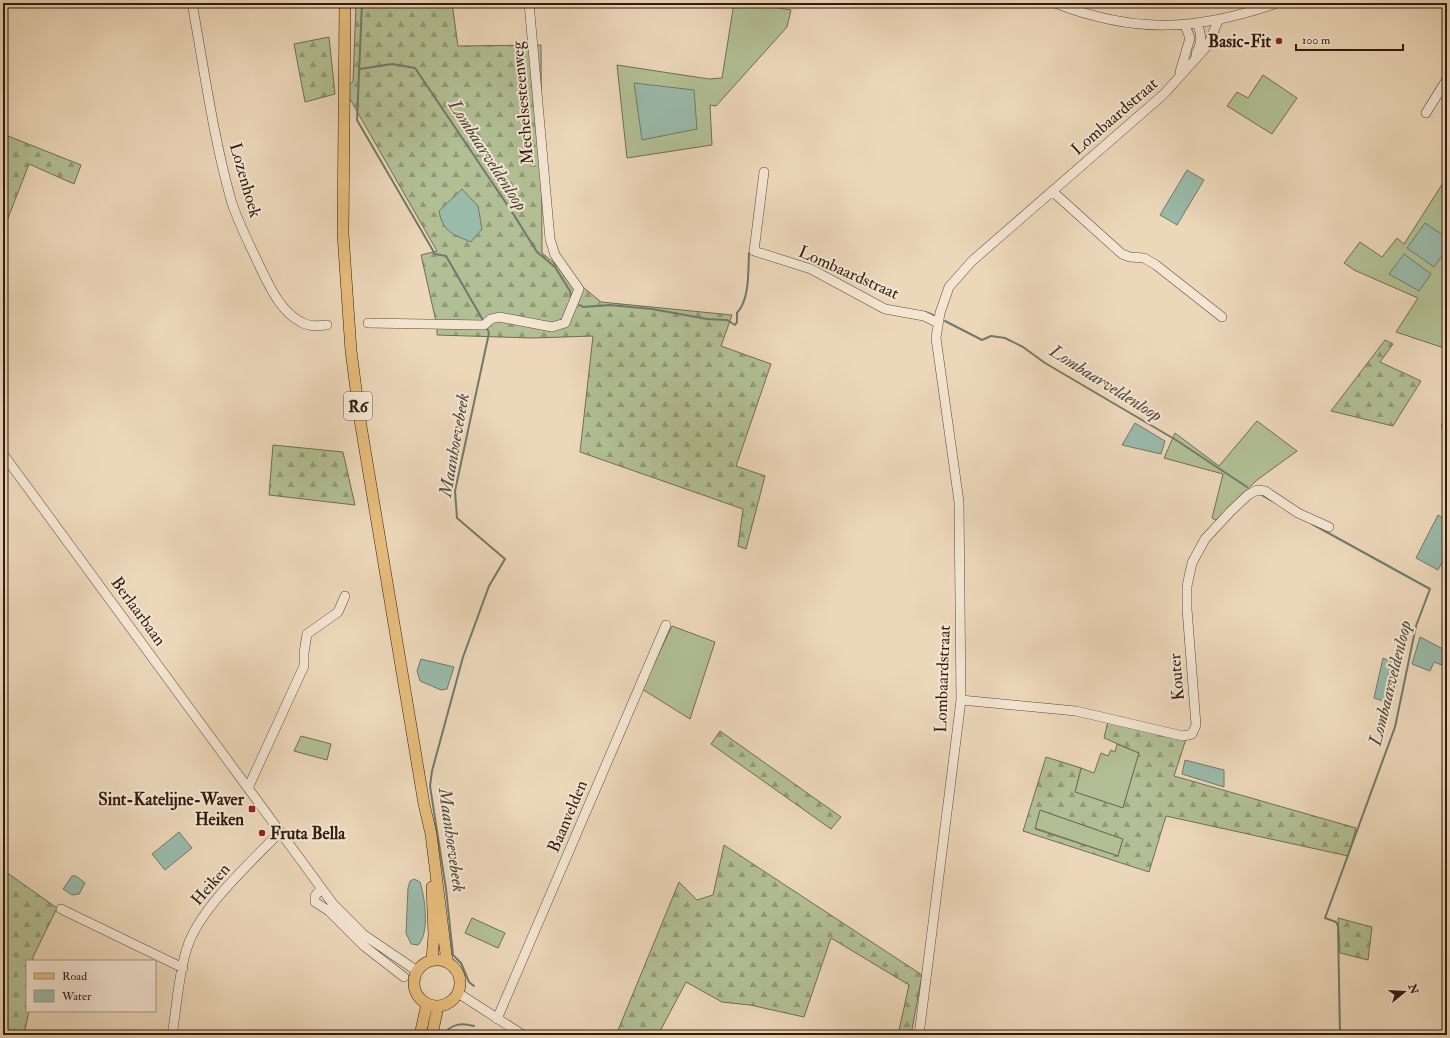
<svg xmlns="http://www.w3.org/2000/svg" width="1450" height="1038" font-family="'IM FELL Double Pica',serif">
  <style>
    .grass { fill: #b2bf94; stroke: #726d52 }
    .forest { fill: url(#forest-firs); stroke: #726d52; fill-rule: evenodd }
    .water { fill: #9abaaa; stroke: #707a6c }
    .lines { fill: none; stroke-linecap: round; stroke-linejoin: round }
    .stream { stroke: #707a6c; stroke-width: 2 }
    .minor-casing { stroke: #604a3a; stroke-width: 10 }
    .major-casing { stroke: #321b10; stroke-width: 12 }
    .minor { stroke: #f3e5d2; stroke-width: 9 }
    .major { stroke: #e6bc7c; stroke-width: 11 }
    .poi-dot { fill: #8f2418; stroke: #f3e5d2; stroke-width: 1.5 }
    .labels { text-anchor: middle; stroke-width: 4; stroke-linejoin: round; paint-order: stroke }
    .shield { fill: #f3e5d2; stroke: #6c584a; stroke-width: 1 }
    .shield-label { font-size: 16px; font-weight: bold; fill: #321b10 }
    .poi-label { font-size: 17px; font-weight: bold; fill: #321b10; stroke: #f3e5d2; text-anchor: end }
    .street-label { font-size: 17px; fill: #321b10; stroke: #f3e5d2 }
    .water-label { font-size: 18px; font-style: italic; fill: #514b3e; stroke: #f3e5d2 }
  </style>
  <defs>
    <pattern id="forest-firs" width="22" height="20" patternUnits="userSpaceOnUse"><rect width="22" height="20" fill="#b2bf94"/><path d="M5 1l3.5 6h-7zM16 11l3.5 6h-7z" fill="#919a77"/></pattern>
  </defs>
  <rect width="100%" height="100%" fill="#ecd7b9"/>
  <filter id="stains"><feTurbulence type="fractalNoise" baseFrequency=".005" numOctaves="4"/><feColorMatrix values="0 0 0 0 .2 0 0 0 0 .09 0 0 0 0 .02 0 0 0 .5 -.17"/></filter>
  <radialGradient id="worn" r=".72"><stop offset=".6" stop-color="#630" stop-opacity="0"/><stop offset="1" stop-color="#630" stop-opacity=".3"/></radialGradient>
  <path class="grass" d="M734,3H750L791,10L787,27L716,106L710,105L712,145L627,158L617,65L709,79L722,78Z
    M1263,75L1297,98L1272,134L1227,106L1237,92L1248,98Z
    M1443,183L1447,186V349L1396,332L1418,298L1354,270L1344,263L1360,242L1382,257L1397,238L1404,244Z
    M1257,421L1297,451L1257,480L1216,520L1212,518L1223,474L1164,458L1175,433L1219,466Z
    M672,626L715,642L690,719L642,689Z
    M301,736L331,744L327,760L294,751Z
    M1117,744L1139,753L1123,808L1075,792L1081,768L1094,773L1101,753L1108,756L1111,750L1115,752Z
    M1040,810L1123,839L1118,856L1035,828Z
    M472,918L505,933L498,948L465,933Z"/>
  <path class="forest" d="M356,3H452L458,46L541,45L542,253L601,302L732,315L721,346L771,364L736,466L765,476L746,549L738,546L743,509L580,452L593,336L533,338L437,335V326L421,255L437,251L343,87L353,82Z
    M329,37L335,94L305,102L294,44Z
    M3,134L81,165L74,184L29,164L3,231Z
    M1385,340L1393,344L1380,362L1421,381L1393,426L1331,411Z
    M273,445L343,452L355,505L269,495Z
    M1108,721L1186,739L1174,776L1356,828L1348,856L1166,816L1149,872L1023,831L1046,757L1081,768L1075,792L1123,808L1139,753L1104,738ZM1040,810L1123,839L1118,856L1035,829Z
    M720,731L841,817L831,829L711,744Z
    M724,845L922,975L911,1035H898L909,985L831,938L804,1017L750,1005L722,1002L686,982L658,1035H616L679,882L697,900L713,895Z
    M3,870L57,908L33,957V961H27V1011H29L24,1035H3Z
    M1338,918L1372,927L1368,960L1340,953Z"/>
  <path class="water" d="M634,83L694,90L697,129L642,140Z
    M1187,170L1204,180L1177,225L1160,215Z
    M462,189L478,206L482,229L471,242C452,234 443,232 439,211Z
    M1425,223L1447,238V249L1434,267L1407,248Z
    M1404,254L1431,274L1419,291L1389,274Z
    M1135,423L1165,441L1161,454L1122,445Z
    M1438,515L1447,520V553L1438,570L1416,558Z
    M1420,637L1447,651V667L1434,662L1430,671L1412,664Z
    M1383,658L1400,666L1390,703L1374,698Z
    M421,659L454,667L447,689L441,690L420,681L417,671Z
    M1185,760L1224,770V787L1182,774Z
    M179,832L192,848L165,870L152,854Z
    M72,876H76L85,883L79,894L72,895L63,889Z
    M414,879L420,882C425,897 430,934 418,945L411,944L406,933L408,888L410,881Z"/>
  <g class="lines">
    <path class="stream" d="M362,3L357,120L435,254L446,256L484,322
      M360,69L392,64L415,68L514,215L537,252L555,267L570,291L571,299
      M580,305L583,307L610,305L652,309L707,319L727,320L735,325L737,322V313C750,299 748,271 749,253
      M925,312L933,315
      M945,321L982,340L991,336L1005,338L1023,347L1045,363L1176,440L1247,487
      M1260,494L1276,503
      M1312,524L1430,589L1416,626L1395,727L1325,918L1336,922L1338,926L1340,1035
      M474,986L469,982L461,963L453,955L446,889L430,786L432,771L463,657L489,586L505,559L457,518L455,491L489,333L487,328
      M444,1035C451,1023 462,1023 474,1026"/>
    <defs>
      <path id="minor" d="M192,3C204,68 213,136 231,200C238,223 250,245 260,267C270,287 280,311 301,322C310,327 318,326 327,325
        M1055,3C1135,34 1197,31 1277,3
        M1196,54C1202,43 1202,35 1197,23
        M1180,72L1190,38L1185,25
        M1426,113L1447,79
        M764,172L754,251L811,269L885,309L924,316L938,323
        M1052,191L1122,254L1130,257L1144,258L1156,265L1222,317
        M368,323L484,325L491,319L499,317L552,327L565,323L579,289L555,255L550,239L529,3
        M1446,426L1447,424
        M3,454L333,904L364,935L417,971
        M961,700L1076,711L1183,736L1192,734L1196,725L1187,609V586L1192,563L1205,539L1231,511L1248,495L1257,490L1265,491L1298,513L1329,527
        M248,788L304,666V653L307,634L338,612L345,596
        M321,889L315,896V902L329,911L364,946L404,977
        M61,909L183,968
        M458,993L523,1035
        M497,1019L666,625
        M172,1035C177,1007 178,975 187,948C199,909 251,862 280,832
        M919,1035L961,700L959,502L936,338L940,313L949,287L972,261L1164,94L1208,45L1218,21"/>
      <path id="major" d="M345,3L343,234L351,351L360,420L424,804L431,834L447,962
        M432,887L434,935L432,960
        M414 983a23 23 0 1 1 46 0a23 23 0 1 1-46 0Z
        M420,1035L427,1004
        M432,1035L438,1006"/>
    </defs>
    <use href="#minor" class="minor-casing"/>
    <use href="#major" class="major-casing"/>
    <use href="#minor" class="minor"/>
    <use href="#major" class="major"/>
  </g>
  <g class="poi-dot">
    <circle cx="1279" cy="41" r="4"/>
    <rect x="248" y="805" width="8" height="8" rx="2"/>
    <circle cx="262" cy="833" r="4"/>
  </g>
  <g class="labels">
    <rect class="shield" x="344" y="392" width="28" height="28" rx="3"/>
    <g class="shield-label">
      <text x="358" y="412">R6</text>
    </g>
    <g class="poi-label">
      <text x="1271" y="47">Basic-Fit</text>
      <text x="244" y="805">Sint-Katelijne-Waver<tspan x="244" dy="20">Heiken</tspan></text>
      <text x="270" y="839" text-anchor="start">Fruta Bella</text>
    </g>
    <g class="street-label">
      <text transform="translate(522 103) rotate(-95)" y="6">Mechelsesteenweg</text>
      <text transform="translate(1114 116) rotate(-41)" y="6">Lombaardstraat</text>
      <text transform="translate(246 180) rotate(74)" y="6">Lozenhoek</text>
      <text transform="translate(849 272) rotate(24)" y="6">Lombaardstraat</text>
      <text transform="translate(139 611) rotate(54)" y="6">Berlaarbaan</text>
      <text transform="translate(1176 677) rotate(-95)" y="6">Kouter</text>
      <text transform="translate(942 679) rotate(-88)" y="6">Lombaardstraat</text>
      <text transform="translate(567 816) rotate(-67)" y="6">Baanvelden</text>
      <text transform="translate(210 884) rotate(-49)" y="6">Heiken</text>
    </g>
    <g class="water-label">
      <text transform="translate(488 155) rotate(57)" y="6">Lombaarveldenloop</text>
      <text transform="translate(1106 383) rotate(32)" y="6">Lombaarveldenloop</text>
      <text transform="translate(454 445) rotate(-80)" y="6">Maanhoevebeek</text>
      <text transform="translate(1390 683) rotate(-76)" y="6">Lombaarveldenloop</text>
      <text transform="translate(452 840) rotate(82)" y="6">Maanhoevebeek</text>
    </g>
  </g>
  <rect width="1450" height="1038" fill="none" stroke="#ecd7b9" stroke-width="16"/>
  <rect x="4" y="4" width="1442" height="1030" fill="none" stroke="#321b10" stroke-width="2"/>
  <rect x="8" y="8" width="1434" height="1022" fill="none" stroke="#321b10"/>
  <rect x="26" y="960" width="130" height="52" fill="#f3e5d2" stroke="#a69484"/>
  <rect x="34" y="973" width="20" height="6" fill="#e6bc7c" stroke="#a69484"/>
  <text x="62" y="980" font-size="12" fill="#321b10">Road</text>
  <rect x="34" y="990" width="20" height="12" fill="#9abaaa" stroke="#a69484"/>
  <text x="62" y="1000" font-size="12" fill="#321b10">Water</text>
  <g transform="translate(1404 992) rotate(72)" stroke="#f3e5d2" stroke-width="3" paint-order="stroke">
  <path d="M0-3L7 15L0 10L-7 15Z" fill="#321b10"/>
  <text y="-6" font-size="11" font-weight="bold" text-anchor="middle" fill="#321b10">N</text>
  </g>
  <path d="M1296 44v6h107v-6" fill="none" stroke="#321b10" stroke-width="2"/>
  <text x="1302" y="44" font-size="12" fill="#321b10" stroke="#f3e5d2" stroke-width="3" paint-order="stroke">100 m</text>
  <rect width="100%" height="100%" filter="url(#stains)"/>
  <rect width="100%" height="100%" fill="url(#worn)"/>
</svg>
